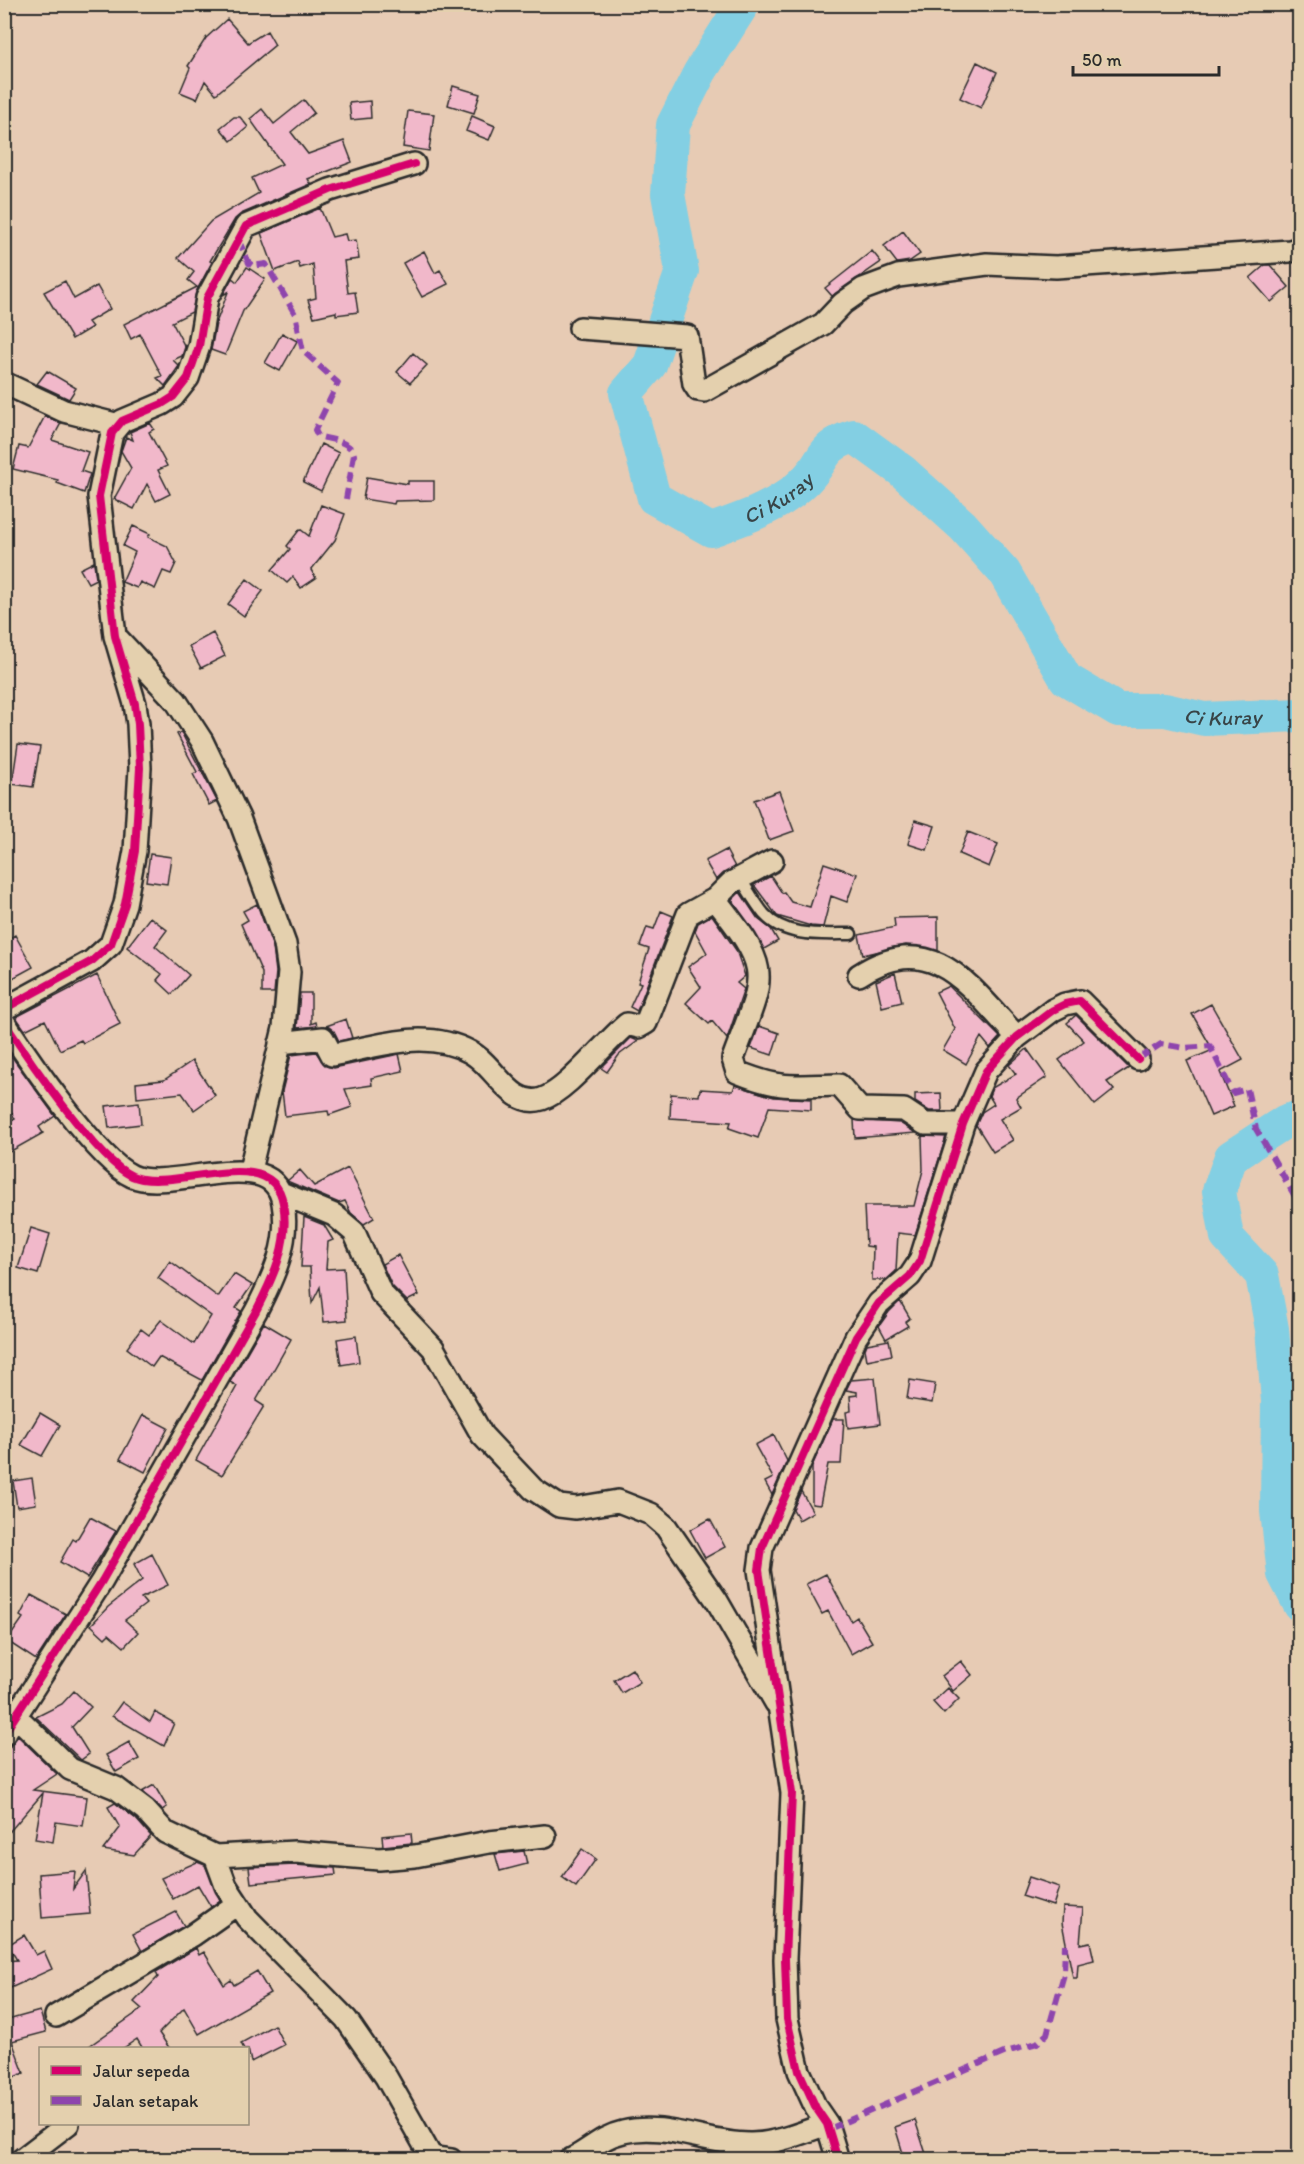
<svg xmlns="http://www.w3.org/2000/svg" width="1304" height="2164" font-family="Itim,sans-serif">
  <style>
    .lines { fill: none; stroke-linecap: round; stroke-linejoin: round }
    .river { stroke: #83cfe3; stroke-width: 34 }
    .building { fill: #f1b8ca; stroke: #2b2b2b; stroke-width: 1.5 }
    .service-casing { stroke: #2b2b2b; stroke-width: 15 }
    .minor-casing { stroke: #2b2b2b; stroke-width: 26 }
    .service { stroke: #e4d0ae; stroke-width: 10 }
    .minor { stroke: #e4d0ae; stroke-width: 21 }
    .quiet { stroke: #8e44ad; stroke-width: 6; stroke-dasharray: 12 6; stroke-linecap: butt }
    .cycleway-casing { stroke: #e4d0ae; stroke-width: 11 }
    .cycleway { stroke: #d6006c; stroke-width: 8 }
    .labels { text-anchor: middle; stroke-width: 4.5; stroke-linejoin: round; paint-order: stroke }
    .water-label { font-size: 21px; font-style: italic; fill: #384447; stroke: #e4d0ae }
  </style>
  <rect width="100%" height="100%" fill="#e7cbb4"/>
  <filter id="ink" filterUnits="userSpaceOnUse"><feTurbulence type="fractalNoise" baseFrequency=".0167" numOctaves="2"/><feDisplacementMap in="SourceGraphic" scale="12" xChannelSelector="R" yChannelSelector="G"/><feConvolveMatrix kernelMatrix="1 2 1 2 8 2 1 2 1" color-interpolation-filters="sRGB"/></filter>
  <g filter="url(#ink)">
    <g class="lines">
      <g class="river">
        <path id="s1" d="M743,4L700,72L673,125L668,194L682,271L650,365L626,393L654,498L711,530C745,518 779,507 805,481C827,459 819,447 854,436L902,471L963,526L1004,572L1066,679L1118,710H1165L1204,719L1300,715"/>
        <path d="M1300,1117L1286,1121L1231,1157L1219,1191L1227,1237L1262,1275L1272,1329L1278,1401L1277,1511L1284,1574L1300,1605"/>
      </g>
    </g>
    <path class="building" d="M227,19L248,43L267,31L275,45L216,94L205,81L197,99L180,92L190,68L188,66L206,38Z
      M977,62L997,72L981,108L960,98Z
      M453,86L480,94L474,113L448,105Z
      M304,100L314,113L291,132L308,154L344,141L352,162L308,179L311,184L241,214L235,219L210,261L212,262L196,292L192,312L172,322L185,347L182,356L173,360L179,366L165,386L157,378L162,376L140,334L131,339L124,324L197,287L188,280L194,272L178,258L211,221L259,193L252,178L282,164L250,119L262,109L274,124Z
      M370,101L371,118L351,120L349,103Z
      M408,111L434,114L429,151L403,147Z
      M472,116L495,126L489,140L466,131Z
      M234,117H240L248,127L231,141L220,128Z
      M320,208L332,237L345,234L347,241L356,240L359,259L344,261L348,293L355,292L358,312L336,315V312L314,317L308,300L316,298L313,264L300,268L298,262L275,271L261,233Z
      M903,231L920,254L910,261L897,263L884,246Z
      M424,251L435,273L440,270L448,284L422,297L403,263Z
      M872,251L881,262L832,296L825,288Z
      M1265,265H1270L1289,287L1271,302L1250,278Z
      M247,267L265,279L243,311L225,355L211,350L216,323L228,292L223,295L232,278L237,282Z
      M65,281L74,299L97,286L110,309L88,322L92,327L72,339L44,292Z
      M282,333L297,341L280,371L265,363Z
      M413,353L427,365L410,383L397,372Z
      M47,371L76,388L69,399L37,384Z
      M45,416L61,423L52,440L88,452L81,471L90,474L84,493L57,483L58,480L13,469L19,446L28,448Z
      M150,423L154,429L149,432L167,466L158,470L170,494L156,501L147,484L134,509L114,499L131,468L121,451L126,437L133,440L130,432Z
      M321,444L339,453L321,491L303,482Z
      M367,477L408,484V481H434V500L395,501L394,504L363,499Z
      M321,505L345,514L335,540L311,570L316,578L301,588L293,577L287,583L272,570L290,549L287,546L300,529L309,536Z
      M133,526L150,534L148,537L167,546L176,563L171,574L163,571L155,589L140,582L137,588L122,582L135,552L123,546Z
      M94,562L96,579L88,583L80,569Z
      M247,579L263,591L244,616L228,604Z
      M213,633L225,656L201,668L189,646Z
      M181,732L217,801L209,805L193,774L197,772L177,734Z
      M18,744L40,747L33,787L12,784Z
      M779,791L794,831L769,840L754,800Z
      M915,820L935,826L927,850L908,844Z
      M968,832L998,844L989,867L959,854Z
      M726,850L735,867L716,880L705,861Z
      M150,854L171,857L167,884L146,881Z
      M824,863L857,874L847,902L831,896L823,927L811,926L777,916L754,885L771,876L782,893L784,892L791,902L810,907Z
      M740,892L758,919L771,929L778,941L764,949L732,900Z
      M257,904L273,947L276,972L274,993H262V973L241,924L248,920L243,911Z
      M661,911L673,916L637,1011L630,1007L641,983L638,982L649,949L640,946L647,927L654,929Z
      M712,915L736,950L745,976L737,983L744,989L727,1039L712,1021L709,1024L686,1003L701,987L688,967L707,953L695,931L698,923Z
      M150,917L167,930L155,946L189,975L172,994L157,980L162,974L127,947Z
      M938,917V951L906,945L863,955L859,935L895,927L894,918Z
      M15,935L33,967L11,979L4,968V941Z
      M895,973L902,1002L882,1007L876,981Z
      M97,975L120,1024L83,1043L81,1040L60,1050L45,1020L25,1030L16,1017Z
      M949,986L1000,1037L990,1048L981,1037L966,1064L943,1050L955,1029L936,992Z
      M300,993H311V1024L316,1022L317,1026L297,1028Z
      M1211,1004L1243,1060L1220,1072L1234,1106L1211,1116L1187,1061L1213,1050L1192,1014Z
      M1076,1015L1129,1068L1107,1082L1114,1090L1095,1105L1059,1060L1084,1041L1067,1023Z
      M346,1019L352,1038L339,1041L334,1031L326,1026Z
      M759,1026L779,1033L772,1055L751,1048Z
      M631,1038L638,1041L619,1055L607,1072L601,1068Z
      M4,1046L55,1116L39,1127L43,1133L4,1155V1125L15,1119L4,1099Z
      M1027,1049L1047,1077L1016,1098L1021,1107L1000,1119L1013,1140L993,1152L976,1125L982,1112L994,1104L989,1096L992,1088L1016,1074L1009,1065Z
      M316,1052L326,1066L334,1068L399,1054L403,1071L371,1078L372,1085L345,1089L352,1107L329,1115L328,1111L285,1116L282,1091L291,1055Z
      M192,1061L215,1095L194,1110L182,1093L137,1098L136,1083L164,1080Z
      M735,1085L774,1097L811,1099V1110L769,1107L758,1138L729,1128L731,1122L670,1118L671,1094L699,1096L700,1089L733,1091Z
      M941,1093L942,1111H929L915,1102V1094Z
      M139,1102L141,1124L109,1128L106,1106Z
      M854,1120L900,1123L916,1133L855,1138Z
      M922,1136L946,1137L915,1235L898,1233L896,1271L886,1280H872L873,1247L866,1246L864,1206H914L923,1170Z
      M348,1168L374,1218L364,1224L351,1213L345,1201L339,1203L287,1181L300,1170L314,1186Z
      M304,1217L324,1225L333,1240L328,1242L326,1269L344,1268L347,1320L324,1322L320,1287L312,1303L310,1267H301Z
      M31,1228L50,1234L38,1274L18,1268Z
      M398,1255L419,1295L407,1301L392,1286L382,1264Z
      M170,1261L218,1297L234,1274L252,1285L236,1308L241,1311L202,1380L159,1357L152,1367L127,1348L141,1329L149,1335L161,1320L194,1344L211,1316L158,1278Z
      M900,1301L910,1318L905,1322L908,1326L886,1339L879,1326L889,1312Z
      M264,1323L291,1339L256,1401L264,1406L222,1475L196,1460L237,1386L230,1382Z
      M356,1336L359,1362L341,1365L337,1339Z
      M889,1340L892,1355L867,1360L865,1349L867,1344Z
      M875,1378L880,1424L848,1428L846,1412L851,1411L850,1396L857,1395V1392L846,1390L851,1380Z
      M910,1380L935,1384L932,1403L907,1399Z
      M40,1413L60,1425L42,1456L21,1445Z
      M143,1415L168,1428L145,1472L120,1459Z
      M833,1419H844L841,1464H828L820,1505L812,1504V1466Z
      M774,1435L787,1461L772,1495L765,1482L773,1478L755,1445Z
      M32,1478L36,1504L17,1507L13,1481Z
      M801,1491L813,1512L799,1520L793,1509Z
      M90,1517L116,1531L87,1578L60,1562L73,1539L76,1541Z
      M710,1519L725,1547L705,1558L690,1530Z
      M152,1554L168,1585L141,1598L146,1604L125,1620L138,1632L124,1647L109,1634L105,1638L91,1625L108,1607L142,1580L134,1564Z
      M826,1574L851,1621L857,1617L872,1642L851,1654L828,1611L822,1614L806,1584Z
      M31,1595L66,1614L36,1660L7,1641L23,1618L20,1616Z
      M961,1661L972,1675L953,1691L942,1676Z
      M632,1669L640,1682L622,1693L614,1680Z
      M948,1688L959,1699L944,1714L933,1702Z
      M74,1691L91,1707L72,1727L89,1754L81,1760L36,1717L62,1704Z
      M122,1702L150,1722L155,1712L174,1723L164,1746L112,1716Z
      M18,1736L57,1774L33,1790L87,1797L83,1826L56,1822L53,1842L35,1839L43,1793L4,1838V1754Z
      M129,1742L139,1759L116,1772L106,1755Z
      M154,1785L167,1807L162,1810L142,1792Z
      M115,1803L136,1819L151,1836L134,1855L103,1850L120,1828L108,1807Z
      M411,1833L412,1843L383,1846L382,1836Z
      M582,1849L596,1859L576,1887L562,1877Z
      M524,1851L527,1864L500,1871L495,1854Z
      M197,1862L205,1865L220,1900L211,1907L198,1885L173,1899L161,1878Z
      M295,1865L335,1868L336,1875L251,1883L249,1867Z
      M75,1871L73,1889L86,1871L90,1914L42,1918L39,1874Z
      M1029,1877L1059,1887L1053,1906L1022,1896Z
      M1063,1907L1083,1908L1080,1944L1090,1942L1094,1960L1078,1964L1077,1978H1073L1062,1923Z
      M176,1912L184,1926L142,1951L133,1934Z
      M24,1935L36,1955L44,1951L52,1969L4,1991V1961L17,1960L8,1945Z
      M196,1948L199,1955L204,1952L224,1985L231,1980L234,1985L257,1971L270,1993L199,2034L184,2008L159,2033L170,2049H143L137,2039L122,2049H85L142,2009L134,2002L158,1977L156,1972Z
      M40,2011L46,2032L12,2041L24,2073L4,2081V2021Z
      M274,2025L284,2045L251,2062L248,2049H244L241,2043Z
      M915,2120L928,2160H905L895,2127Z"/>
    <g class="lines">
      <defs>
        <path id="service" d="M740,878C748,890 755,903 764,914C785,938 823,934 851,934"/>
        <path id="minor" d="M580,328L687,336L694,384L698,390L704,391L823,324L843,303L863,289L898,276L987,264L1056,267L1290,251L1300,248
          M4,383L64,411L119,425
          M117,638L176,701L202,741L239,818L285,944L289,972L284,1028L250,1170
          M715,899C775,974 764,974 733,1059L737,1072C782,1090 792,1086 839,1085L860,1109L904,1110L925,1124H963
          M859,975C933,927 971,988 1017,1037
          M4,1009L92,961L111,944L125,904L135,851L140,768L138,724L135,704L115,636L99,496L112,433L122,421L162,404L173,397L188,378L199,346L207,298L246,226L330,190L414,164
          M4,1022C27,1057 98,1161 132,1176C171,1194 273,1141 283,1203C290,1242 274,1276 256,1311L102,1581L4,1734
          M280,1043L323,1038L332,1055C378,1046 426,1028 470,1052C495,1065 511,1109 542,1099C567,1091 604,1043 627,1024L639,1027L646,1023L688,914L715,899L731,883L772,861
          M281,1193L334,1215L354,1232L381,1293L433,1348L482,1435L533,1489L559,1506L576,1508L618,1501L651,1514L666,1527L717,1601L776,1703
          M16,1716L70,1769L116,1788L145,1810L165,1832L215,1856L226,1886L247,1918L346,2019L386,2077L429,2153L435,2158L451,2160
          M215,1856L295,1852L379,1859L415,1856L489,1842L545,1836
          M56,2016L193,1935L237,1904
          M21,2160L68,2124
          M570,2160C589,2151 601,2137 623,2132C666,2121 708,2145 751,2144C777,2144 803,2132 827,2124
          M838,2160L827,2124L816,2108L799,2071L787,2019L785,1959L792,1793L759,1570L762,1548L856,1337L879,1303L910,1276L920,1261L963,1124L986,1071L1017,1037L1053,1010L1065,1004L1080,1001L1138,1059"/>
      </defs>
      <use href="#service" class="service-casing"/>
      <use href="#minor" class="minor-casing"/>
      <use href="#service" class="service"/>
      <use href="#minor" class="minor"/>
      <path class="quiet" d="M238,239L249,263L253,266L266,264L295,314L303,351L338,383L315,430L318,436C331,440 351,441 354,455L346,499
        M1138,1059L1161,1044L1185,1048L1210,1046L1233,1093L1247,1089L1256,1129L1300,1205
        M829,2129L1006,2052L1037,2043L1047,2034L1064,1974L1065,1944"/>
      <defs>
        <path id="cycleway" d="M4,1009L92,961L111,944L125,904L135,851L140,768L138,724L135,704L115,636L99,496L112,433L122,421L162,404L173,397L188,378L199,346L207,298L246,226L330,190L414,164
          M4,1022C27,1057 98,1161 132,1176C171,1194 273,1141 283,1203C290,1242 274,1276 256,1311L102,1581L4,1734
          M838,2160L827,2124L816,2108L799,2071L787,2019L785,1959L792,1793L759,1570L762,1548L856,1337L879,1303L910,1276L920,1261L963,1124L986,1071L1017,1037L1053,1010L1065,1004L1080,1001L1138,1059"/>
      </defs>
      <use href="#cycleway" class="cycleway-casing"/>
      <use href="#cycleway" class="cycleway"/>
    </g>
  </g>
  <g class="labels">
    <g class="water-label">
      <text dy="7" stroke="none"><textPath href="#s1" startOffset="672">Ci Kuray</textPath></text>
      <text dy="7" stroke="none"><textPath href="#s1" startOffset="1266">Ci Kuray</textPath></text>
    </g>
  </g>
  <rect width="1304" height="2164" fill="none" stroke="#e4d0ae" stroke-width="24"/>
  <rect x="12" y="12" width="1280" height="2140" fill="none" stroke="#2b2b2b" stroke-width="2" filter="url(#ink)"/>
  <rect x="39" y="2047" width="210" height="78" fill="#e4d0ae" stroke="#9a8e7a" stroke-width="1.5"/>
  <rect x="51" y="2066" width="30" height="9" fill="#d6006c" stroke="#9a8e7a" stroke-width="1.5"/>
  <text x="93" y="2077" font-size="18" fill="#2b2b2b">Jalur sepeda</text>
  <rect x="51" y="2096" width="30" height="9" fill="#8e44ad" stroke="#9a8e7a" stroke-width="1.5"/>
  <text x="93" y="2107" font-size="18" fill="#2b2b2b">Jalan setapak</text>
  <path d="M1073 66v9h146v-9" fill="none" stroke="#2b2b2b" stroke-width="3"/>
  <text x="1082" y="66" font-size="18" fill="#2b2b2b" stroke="#e4d0ae" stroke-width="4.5" paint-order="stroke">50 m</text>
</svg>
